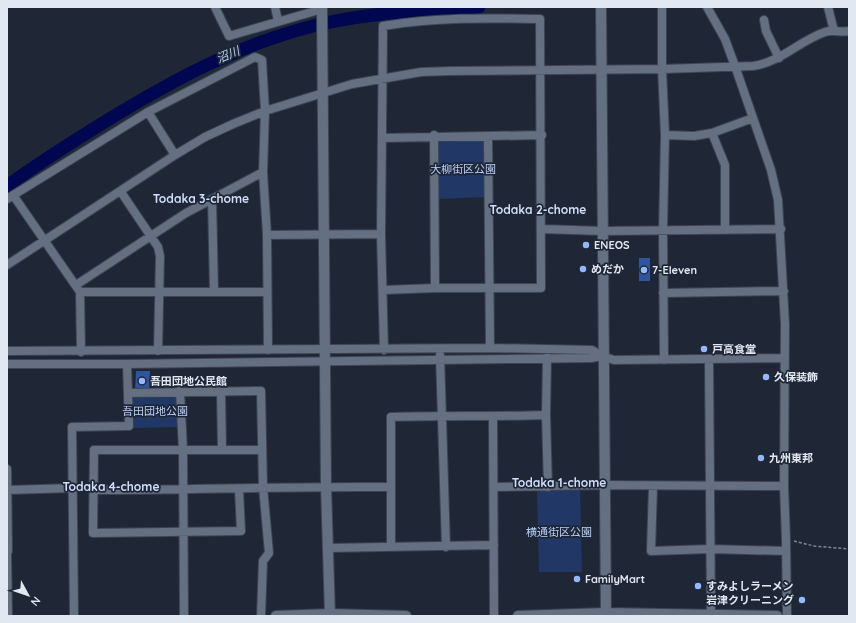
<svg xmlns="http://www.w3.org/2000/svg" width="856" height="623" font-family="Quicksand,'Noto Sans JP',sans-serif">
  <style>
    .green { fill: #213765 }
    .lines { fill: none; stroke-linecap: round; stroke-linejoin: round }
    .river { stroke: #00064f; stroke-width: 13 }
    .building { fill: #31549f }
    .minor-casing { stroke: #3d4451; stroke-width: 10 }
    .tertiary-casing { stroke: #3d4451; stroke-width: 12 }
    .path { stroke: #808794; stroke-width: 1.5; stroke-dasharray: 3 2; stroke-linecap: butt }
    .minor { stroke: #656f82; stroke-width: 8 }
    .tertiary { stroke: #656f82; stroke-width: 10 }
    .poi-dot { fill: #94b7fd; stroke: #1f2737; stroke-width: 1.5 }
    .labels { text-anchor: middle; stroke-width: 3.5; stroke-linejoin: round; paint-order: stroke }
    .park-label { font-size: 11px; fill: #b9cff9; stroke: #1f2737 }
    .poi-label { font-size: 11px; font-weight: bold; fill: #e2e8f2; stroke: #1f2737; text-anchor: start }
    .water-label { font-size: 12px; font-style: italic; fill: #b3c9f2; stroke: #1f2737 }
    .neighbourhood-label { font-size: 12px; font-weight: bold; fill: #d0def9; stroke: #1f2737 }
  </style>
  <rect width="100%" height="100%" fill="#1f2737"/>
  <path class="green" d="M488,139V197L437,199V140Z
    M130,393L179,394L180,427L131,428Z
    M580,490L582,572H539L537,491Z"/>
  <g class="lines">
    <path class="river" d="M7,186C39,163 72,142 106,121C175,79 237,45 317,25C370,12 425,11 479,7"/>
  </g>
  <path class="building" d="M639,258H650V281H639Z
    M136,371H150L149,390L135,391Z"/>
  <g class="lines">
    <defs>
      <path id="minor" d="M215,7L229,36L322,9
        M275,7L278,21
        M662,7V69L665,135L663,230L664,360
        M707,7L725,39L735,66L771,170L778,200L785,324L784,486L786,540L787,616
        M828,7L834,31
        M764,20L766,31L779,58
        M148,112L175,155
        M712,133L725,165V229
        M434,135L435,288
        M665,135L694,136L712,133L753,118
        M488,136L490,348
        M382,138L542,135
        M121,192L158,247L160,256L158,351
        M13,195L80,292L81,352
        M7,199L148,112L255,57L262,60L265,111L263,172L267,235L268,350
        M212,199L214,291
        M542,229L603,231L781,229
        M267,235L381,234
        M7,265L175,155L205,137L233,124L265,111L352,84L421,72L450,71L662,69L753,66C781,62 799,41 825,32C832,29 841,33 849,31
        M76,285L186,213L263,172
        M384,290L435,288H541L540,19C487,18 435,17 383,26L381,234L384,350
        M80,292H266
        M663,293L784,291
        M7,351L490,348L592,350L602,356L614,360L784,358
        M440,355L446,547
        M547,358L546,415L548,487
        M709,360L711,615
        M7,364H127L591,358L602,356
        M180,391L183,450L184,616
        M221,392L222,449
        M129,393L261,391L263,487L269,553L263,561L261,616
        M493,417L494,616
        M7,469L8,551
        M653,486L651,551L710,549L786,551
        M495,487L604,485L784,486
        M239,489L241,531L93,533L94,450H262
        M7,490L73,488
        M93,490C192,490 291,486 391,487
        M391,547V417C442,415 494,417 546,415
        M328,548L494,545
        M7,551L8,616
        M74,616L72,427L129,426L127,364"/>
      <path id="tertiary" d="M322,7L326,486L330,616
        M601,7L606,616
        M276,616L330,614L406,616
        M518,616L606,613L777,616"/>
    </defs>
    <use href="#minor" class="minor-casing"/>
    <use href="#tertiary" class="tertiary-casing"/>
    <path class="path" d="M794,541L814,546L849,549"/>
    <use href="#minor" class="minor"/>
    <use href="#tertiary" class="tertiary"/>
  </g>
  <g class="poi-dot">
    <circle cx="586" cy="245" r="4"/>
    <circle cx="583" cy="269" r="4"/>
    <circle cx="644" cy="270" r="4"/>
    <circle cx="704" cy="349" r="4"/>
    <circle cx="766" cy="377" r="4"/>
    <circle cx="142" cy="381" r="4"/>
    <circle cx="761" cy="458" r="4"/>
    <circle cx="577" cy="579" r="4"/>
    <circle cx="698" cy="586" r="4"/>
    <circle cx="802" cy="600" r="4"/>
  </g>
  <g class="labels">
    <g class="park-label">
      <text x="463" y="173">大柳街区公園</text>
      <text x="155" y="415">吾田団地公園</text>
      <text x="559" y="536">横通街区公園</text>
    </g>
    <g class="poi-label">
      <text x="594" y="249">ENEOS</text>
      <text x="591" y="273">めだか</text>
      <text x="652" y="274">7-Eleven</text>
      <text x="712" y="353">戸高食堂</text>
      <text x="774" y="381">久保装飾</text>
      <text x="150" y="385">吾田団地公民館</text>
      <text x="769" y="462">九州東邦</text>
      <text x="585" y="583">FamilyMart</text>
      <text x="706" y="590">すみよしラーメン</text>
      <text x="794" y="604" text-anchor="end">岩津クリーニング</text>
    </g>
    <g class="water-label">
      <text transform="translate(228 55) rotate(-23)" y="4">沼川</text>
    </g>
    <g class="neighbourhood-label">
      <text x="201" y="203">Todaka 3-chome</text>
      <text x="538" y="214">Todaka 2-chome</text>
      <text x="559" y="487">Todaka 1-chome</text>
      <text x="111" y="491">Todaka 4-chome</text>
    </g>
  </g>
  <rect width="856" height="623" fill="none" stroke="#e2e8f2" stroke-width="16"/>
  <g transform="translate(28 595) rotate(130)" stroke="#1f2737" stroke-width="3" paint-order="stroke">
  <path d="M0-3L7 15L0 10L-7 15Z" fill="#e2e8f2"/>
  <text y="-6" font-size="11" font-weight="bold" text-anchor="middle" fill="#e2e8f2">N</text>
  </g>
</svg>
